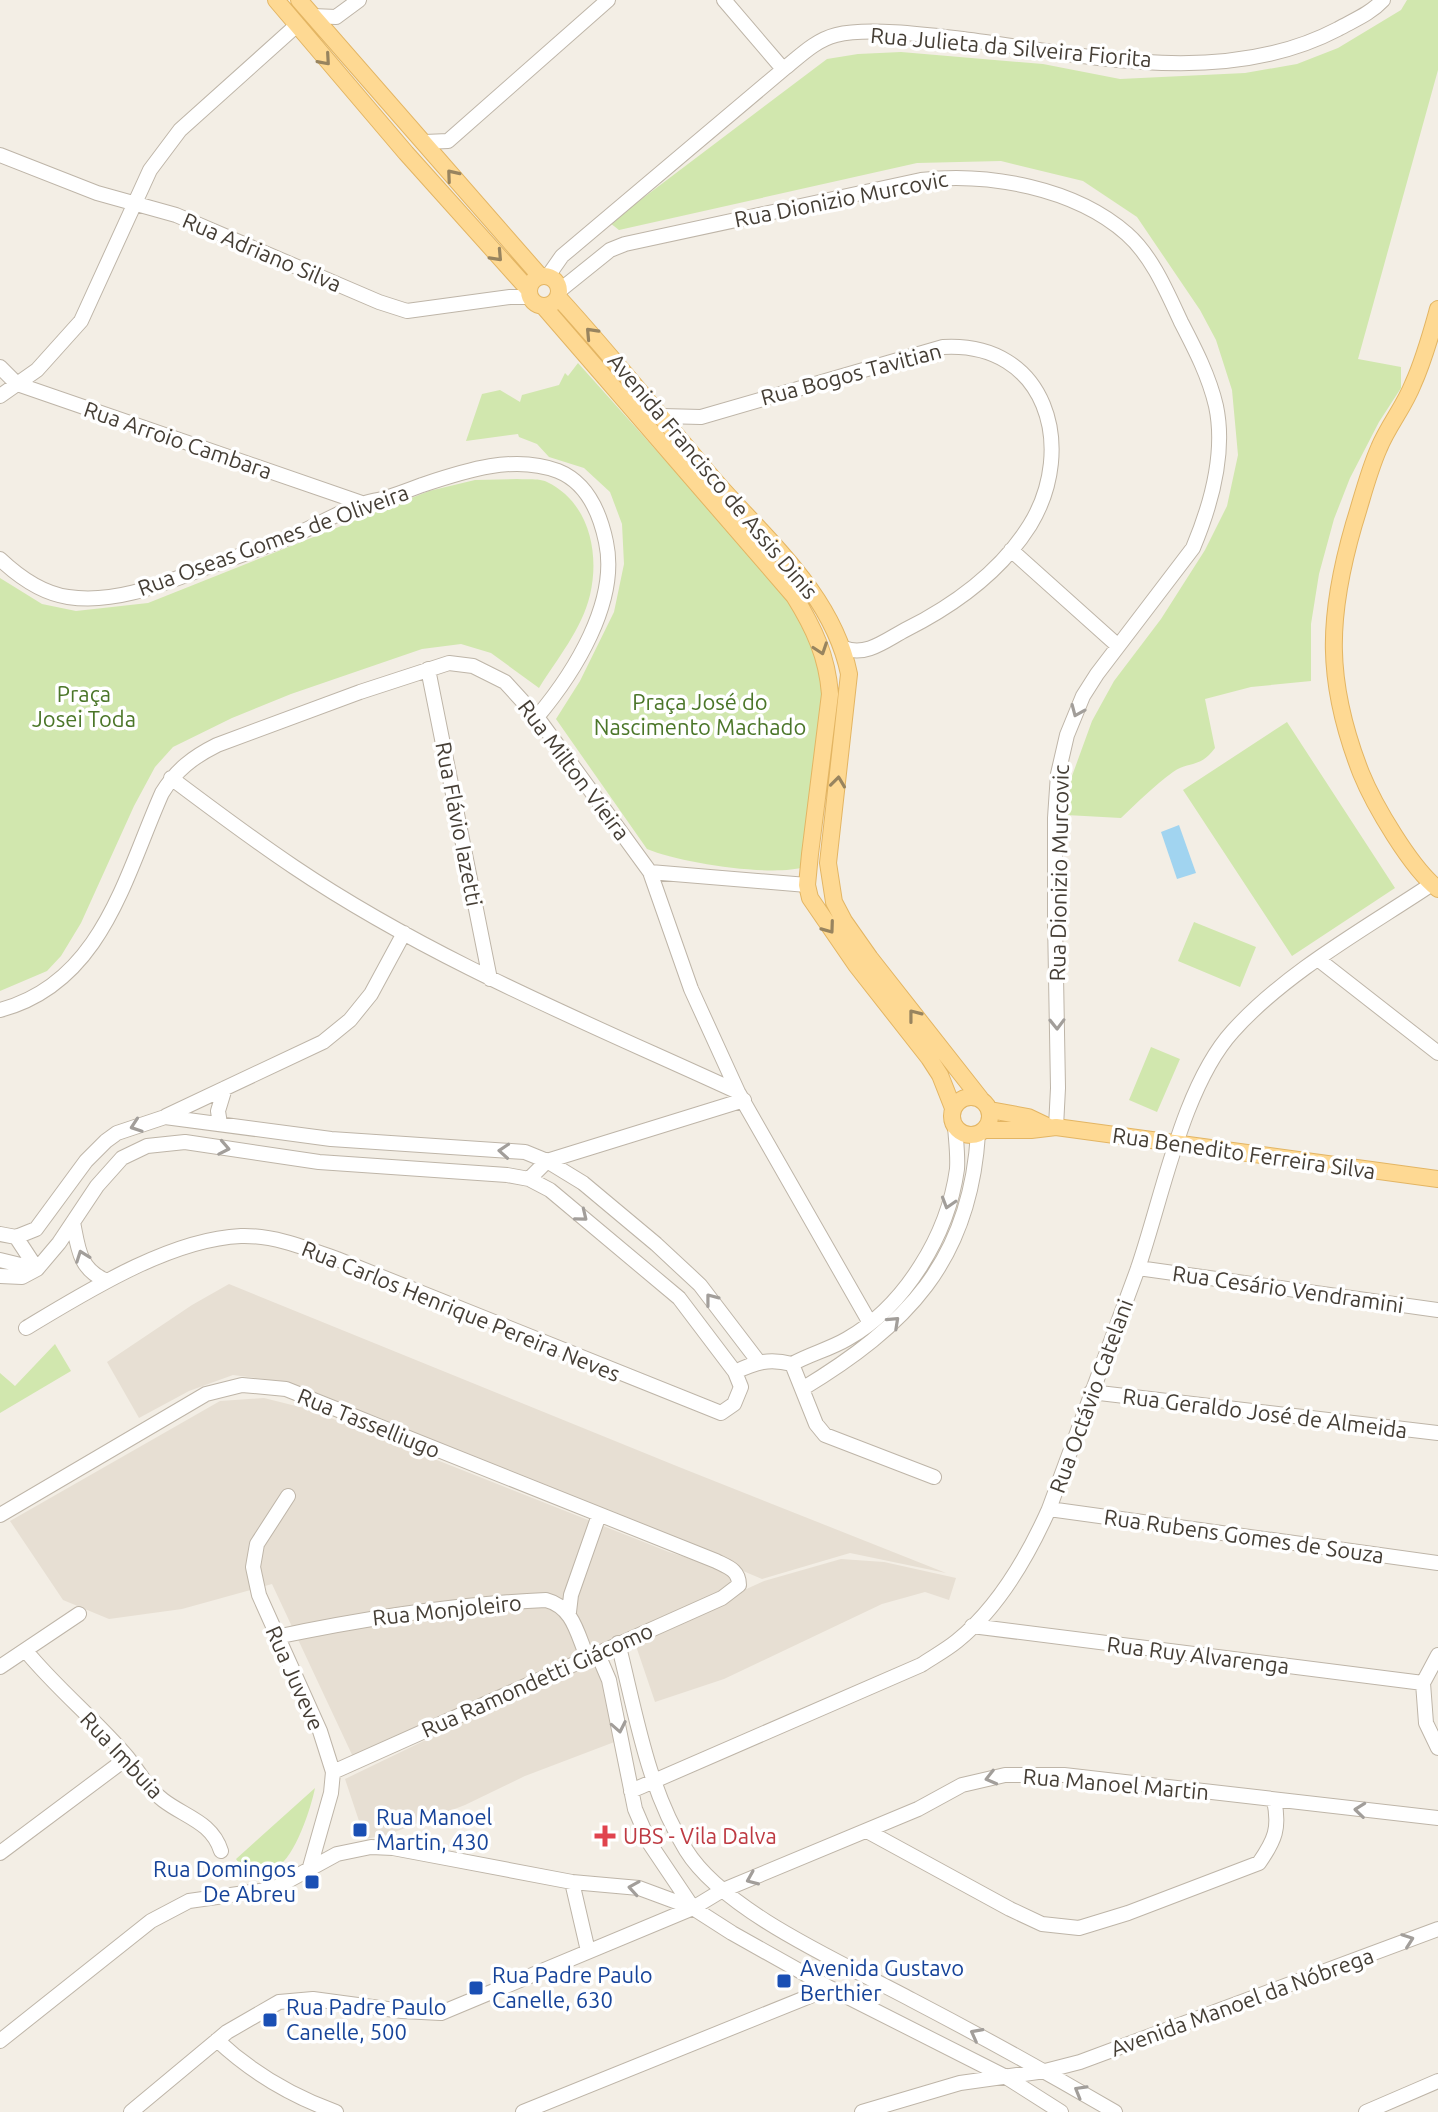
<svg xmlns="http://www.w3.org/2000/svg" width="1438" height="2112" font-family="Ubuntu,sans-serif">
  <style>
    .residential { fill: #e7dfd3 }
    .green { fill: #d1e7ae }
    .water { fill: #a1d4f0 }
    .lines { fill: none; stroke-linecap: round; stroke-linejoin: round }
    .minor-casing { stroke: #beb5a8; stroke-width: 16 }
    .major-casing { stroke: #e3b563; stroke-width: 18 }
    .minor { stroke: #fff; stroke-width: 14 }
    .major { stroke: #fed993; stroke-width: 16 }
    .oneway { stroke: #98845f }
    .oneway2 { stroke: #a29e9a }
    .transit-dot { fill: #1a4fb4; stroke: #fff; stroke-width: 3 }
    .health-dot { fill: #e0444e; stroke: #fff; stroke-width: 3 }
    .labels { text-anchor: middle; stroke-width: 7; stroke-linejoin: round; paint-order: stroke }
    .street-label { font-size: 22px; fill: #453e35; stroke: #fff }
    .park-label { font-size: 22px; fill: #4b7629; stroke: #fff }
    .transit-label { font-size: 22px; fill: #164399; stroke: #fff; text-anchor: start }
    .health-label { font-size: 22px; fill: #be3a42; stroke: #fff; text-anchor: start }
  </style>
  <rect width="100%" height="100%" fill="#f3eee5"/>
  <path class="residential" d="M229,1284L679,1467L946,1573L850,1553L762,1579L378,1417L278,1381L233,1375L189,1391L139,1418L107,1362L192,1305Z
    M264,1398L308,1409L669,1552L726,1570L733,1577L727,1589L354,1759L272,1584L182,1609L109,1619L63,1600L10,1521L220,1401Z
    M841,1559L884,1562L956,1578L949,1600L925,1592L882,1604L724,1679L655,1702L634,1640L764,1581Z
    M595,1658L608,1690L617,1741L525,1776L465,1805L387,1835L365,1839L345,1779Z"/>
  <path class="green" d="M1407,0H1438V70L1358,359L1401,367V388L1379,422L1350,478L1334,519L1319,574L1311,624V681L1251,687L1205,699L1215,748C1199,769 1191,760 1173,772C1154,786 1138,802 1121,818L1066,815L1072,776L1092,721L1114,681L1161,619L1205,550L1227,506L1238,455L1232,390L1216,340L1200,310L1137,217L1083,181L1001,161L917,163L619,230L610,223L827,59L858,54L901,52L1043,64L1120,79L1245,73L1297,64L1338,48L1401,10Z
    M578,363L785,594L818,652L824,699L805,867C771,877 680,863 647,849L556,719L580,681L614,612L624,564L622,524L610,492L584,468L549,457L537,444L519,437L518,434L466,441L482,394L500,390L520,402L522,395L559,385L565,373L568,376Z
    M517,479C526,480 539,478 547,482C589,502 600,553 590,595C582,629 557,659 539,688L491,653L461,644L422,649L291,694L232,718L173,747L155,767L134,806L81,923L61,956L47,971L0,991V578L42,604L76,611L148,603L429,491L475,480Z
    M1287,722L1395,888L1292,956L1183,790Z
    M1194,922L1256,947L1240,987L1178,961Z
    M1151,1047L1180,1059L1157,1112L1129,1100Z
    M55,1344L71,1371L0,1413V1373L15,1386Z
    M315,1788C311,1808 295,1857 277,1867C268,1872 256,1872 246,1873L236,1859Z"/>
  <path class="water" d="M1179,825L1196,873L1177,879L1161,832Z"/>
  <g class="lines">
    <defs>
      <path id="minor" d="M724,0L783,69
        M313,16L336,17L359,0
        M425,142L448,141L608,0
        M0,155L97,193L176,215L379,302L407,311L510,297H529
        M548,276L562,256L785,68C801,55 816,40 836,35C868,27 929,35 963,39C1084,55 1224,89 1338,29C1354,20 1370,14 1383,0
        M559,291L610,250L625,244L921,180C988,172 1075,188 1127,234C1152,256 1167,292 1181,322C1195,349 1209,376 1216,406C1226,453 1211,505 1193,548L1097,674L1083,696L1067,735L1058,774L1055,818V920L1058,1088L1056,1127
        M0,367L17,384L362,503
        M0,396L37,370L81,321L150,170L180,130L297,25
        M662,416L701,417L943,347C1047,341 1077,448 1030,525C1001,571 953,606 905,630C886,640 866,657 844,648
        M1011,550L1117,645
        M0,559C19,577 41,593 68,597C114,604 160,585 202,569C232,558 263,548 293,536C315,526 336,514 359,505C366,502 374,501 382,499C396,495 409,490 422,485C464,471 514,454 558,471C588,483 600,513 606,542C619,602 574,673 537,717
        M428,669L490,979
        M171,778C211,808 252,839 294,867C432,960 588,1023 738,1092
        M650,872L807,885
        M1319,960L1438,1053
        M0,1010C102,983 125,876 162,793C176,770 193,757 217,745L360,692L449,663L473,666L505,682L537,717L650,872L691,989L738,1092L870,1323
        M166,1116L323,1042L350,1020L371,994L404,933
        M220,1124L218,1111L225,1088
        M529,1179L547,1161L744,1100
        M73,1222C78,1247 79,1269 105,1280
        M0,1234L16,1237L36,1229L86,1161L106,1141L117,1133L165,1117L331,1139L525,1152L547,1161L583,1183L656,1244L700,1285L758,1361
        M16,1237L37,1269
        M0,1260L37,1269
        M1138,1268L1438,1310
        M0,1276L22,1277L37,1269L59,1243L97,1186L122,1158L147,1146L185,1142L319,1162L507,1175L529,1179L550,1190L679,1298L735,1372L741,1387L734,1404L721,1413L337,1259C306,1248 274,1235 241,1236C170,1239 86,1292 26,1328
        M792,1364C810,1354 830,1349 847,1339C905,1306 948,1235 957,1169C958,1155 956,1141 955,1126
        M792,1364L816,1424L825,1435L934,1477
        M735,1372C756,1362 769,1358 792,1364
        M802,1389C906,1326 970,1262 978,1134
        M1091,1392L1438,1433
        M288,1496L257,1544L253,1567L259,1595L320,1731L333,1772L331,1793L310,1867
        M1049,1509L1438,1563
        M0,1515L206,1394L242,1385L286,1389L716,1561C728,1567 739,1570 739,1585L722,1598L333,1772
        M569,1612L571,1595L599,1515
        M972,1626L1423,1683
        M276,1637C366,1618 455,1604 546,1600C573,1607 577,1633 587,1657
        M618,1643C636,1714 647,1787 686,1850C724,1912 847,1965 912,2000C981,2036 1048,2073 1115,2112
        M26,1651C57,1689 96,1720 128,1758C140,1773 147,1788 163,1800C185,1817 212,1822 221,1851
        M597,1652L609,1680L635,1809L650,1844L693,1908L732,1933L830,1988L1006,2077L1061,2112
        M1438,1655L1423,1683L1426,1723L1438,1748
        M0,1667L79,1614
        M631,1791L921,1665C933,1657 946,1650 957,1641C998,1608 1028,1556 1049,1509C1078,1429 1108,1350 1137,1271C1162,1200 1182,1087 1233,1031C1286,972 1366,928 1432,884
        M867,1831L1010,1909L1042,1924L1079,1928L1128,1913L1259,1863C1275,1840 1280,1828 1274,1800
        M0,1853L127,1758
        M572,1882L588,1951
        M217,2040C251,2072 292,2096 336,2112
        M0,2041L151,1921L189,1901L273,1889L337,1854L371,1847L393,1848L572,1882L639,1888L693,1908
        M131,2112L227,2032L279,2002L313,1999L402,2011L441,2013L693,1908L721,1891L918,1809L962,1785L1005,1775H1064L1438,1818
        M523,2112L830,1988
        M862,2112L960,2083L1045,2071L1080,2062L1438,1929
        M1366,2112L1438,2081"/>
      <path id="major" d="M276,0L406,153L528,289
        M299,0L540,276
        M529 291a15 15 0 1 1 30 0a15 15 0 1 1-30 0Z
        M558,297C613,357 663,420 716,482C767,540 833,595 849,674L828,863L834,902L844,921L870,958L980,1098
        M544,307L794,596C814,628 827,656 830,694L810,854L807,885L810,898L856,965L929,1058L940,1075L953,1108
        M1438,309C1431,334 1424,360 1413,384C1404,407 1388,426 1379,448C1368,473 1362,499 1354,524C1327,617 1325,681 1361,773C1374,805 1411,868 1438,889
        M952 1116a19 19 0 1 1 38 0a19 19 0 1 1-38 0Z
        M990,1110L1028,1117L1049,1127
        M985,1130H1031L1056,1127L1438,1179"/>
    </defs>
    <use href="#minor" class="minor-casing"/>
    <use href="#major" class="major-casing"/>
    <use href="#minor" class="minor"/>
    <use href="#major" class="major"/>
  </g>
  <defs><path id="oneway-chevron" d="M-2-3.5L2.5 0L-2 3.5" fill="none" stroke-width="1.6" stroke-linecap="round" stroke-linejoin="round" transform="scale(2)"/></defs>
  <g class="oneway">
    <use href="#oneway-chevron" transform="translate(325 60) rotate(49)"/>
    <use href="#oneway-chevron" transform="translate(452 175) rotate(-130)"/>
    <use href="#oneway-chevron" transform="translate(497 256) rotate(47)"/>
    <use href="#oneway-chevron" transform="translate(591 333) rotate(-133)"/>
    <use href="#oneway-chevron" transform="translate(821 649) rotate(71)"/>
    <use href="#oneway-chevron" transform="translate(838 782) rotate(-83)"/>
    <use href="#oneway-chevron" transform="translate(829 928) rotate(54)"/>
    <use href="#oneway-chevron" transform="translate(914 1015) rotate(-128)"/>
  </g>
  <g class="oneway2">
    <use href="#oneway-chevron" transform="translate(1077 711) rotate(113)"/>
    <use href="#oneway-chevron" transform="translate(1057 1024) rotate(89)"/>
    <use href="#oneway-chevron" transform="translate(136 1126) rotate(161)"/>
    <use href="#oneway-chevron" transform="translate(224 1148) rotate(11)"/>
    <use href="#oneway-chevron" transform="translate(504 1151) rotate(-176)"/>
    <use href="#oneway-chevron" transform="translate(948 1203) rotate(107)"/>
    <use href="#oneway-chevron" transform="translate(582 1216) rotate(39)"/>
    <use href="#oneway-chevron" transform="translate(82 1256) rotate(-110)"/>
    <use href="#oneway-chevron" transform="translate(711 1299) rotate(-128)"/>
    <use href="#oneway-chevron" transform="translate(894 1322) rotate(-43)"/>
    <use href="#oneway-chevron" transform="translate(619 1727) rotate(79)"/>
    <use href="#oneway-chevron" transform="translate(991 1778) rotate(166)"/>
    <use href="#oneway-chevron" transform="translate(1360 1810) rotate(-174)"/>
    <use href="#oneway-chevron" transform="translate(752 1879) rotate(157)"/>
    <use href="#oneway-chevron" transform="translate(634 1888) rotate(-171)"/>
    <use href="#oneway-chevron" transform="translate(1408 1940) rotate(-20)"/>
    <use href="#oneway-chevron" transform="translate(976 2034) rotate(-152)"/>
    <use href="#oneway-chevron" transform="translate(1080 2091) rotate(-150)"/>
  </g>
  <g class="transit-dot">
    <rect x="352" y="1822" width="16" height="16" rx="4"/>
    <rect x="304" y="1874" width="16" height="16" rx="4"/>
    <rect x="776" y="1973" width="16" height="16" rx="4"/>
    <rect x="468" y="1980" width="16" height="16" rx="4"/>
    <rect x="262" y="2012" width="16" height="16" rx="4"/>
  </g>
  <path class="health-dot" d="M601 1824h8v8h8v8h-8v8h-8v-8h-8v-8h8z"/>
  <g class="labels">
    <g class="street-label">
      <text transform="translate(1011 47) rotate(5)" y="8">Rua Julieta da Silveira Fiorita</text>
      <text transform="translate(841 199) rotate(-11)" y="8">Rua Dionizio Murcovic</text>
      <text transform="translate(262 252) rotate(23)" y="8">Rua Adriano Silva</text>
      <text transform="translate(851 374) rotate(-15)" y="8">Rua Bogos Tavitian</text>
      <text transform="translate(178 440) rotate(19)" y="8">Rua Arroio Cambara</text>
      <text transform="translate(713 476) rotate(50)" y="8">Avenida Francisco de Assis Dinis</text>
      <text transform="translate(273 540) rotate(-20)" y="8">Rua Oseas Gomes de Oliveira</text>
      <text transform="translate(574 770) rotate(53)" y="8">Rua Milton Vieira</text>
      <text transform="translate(459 824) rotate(79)" y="8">Rua Flávio Iazetti</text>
      <text transform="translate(1059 873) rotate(-89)" y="8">Rua Dionizio Murcovic</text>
      <text transform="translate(1244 1153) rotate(8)" y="8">Rua Benedito Ferreira Silva</text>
      <text transform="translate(1288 1289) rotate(8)" y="8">Rua Cesário Vendramini</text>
      <text transform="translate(461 1311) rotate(22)" y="8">Rua Carlos Henrique Pereira Neves</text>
      <text transform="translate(1091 1396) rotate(-70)" y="8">Rua Octávio Catelani</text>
      <text transform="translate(1265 1413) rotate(7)" y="8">Rua Geraldo José de Almeida</text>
      <text transform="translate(369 1423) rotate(22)" y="8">Rua Tasselliugo</text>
      <text transform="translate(1244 1536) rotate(8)" y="8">Rua Rubens Gomes de Souza</text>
      <text transform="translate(447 1610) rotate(-6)" y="8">Rua Monjoleiro</text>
      <text transform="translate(1198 1655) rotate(7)" y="8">Rua Ruy Alvarenga</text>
      <text transform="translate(295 1678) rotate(66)" y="8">Rua Juveve</text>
      <text transform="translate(537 1680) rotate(-24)" y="8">Rua Ramondetti Giácomo</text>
      <text transform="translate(122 1755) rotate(47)" y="8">Rua Imbuia</text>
      <text transform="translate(1116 1784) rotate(5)" y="8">Rua Manoel Martin</text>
      <text transform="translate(1242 2002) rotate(-20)" y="8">Avenida Manoel da Nóbrega</text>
    </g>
    <g class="park-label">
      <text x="84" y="702">Praça<tspan x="84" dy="25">Josei Toda</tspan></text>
      <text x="700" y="710">Praça José do<tspan x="700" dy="25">Nascimento Machado</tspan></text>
    </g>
    <g class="transit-label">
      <text x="376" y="1825">Rua Manoel<tspan x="376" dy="25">Martin, 430</tspan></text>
      <text x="296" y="1877" text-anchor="end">Rua Domingos<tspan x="296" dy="25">De Abreu</tspan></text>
      <text x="800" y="1976">Avenida Gustavo<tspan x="800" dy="25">Berthier</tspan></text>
      <text x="492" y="1983">Rua Padre Paulo<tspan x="492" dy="25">Canelle, 630</tspan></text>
      <text x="286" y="2015">Rua Padre Paulo<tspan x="286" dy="25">Canelle, 500</tspan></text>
    </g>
    <g class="health-label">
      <text x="623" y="1844">UBS - Vila Dalva</text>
    </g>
  </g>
</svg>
